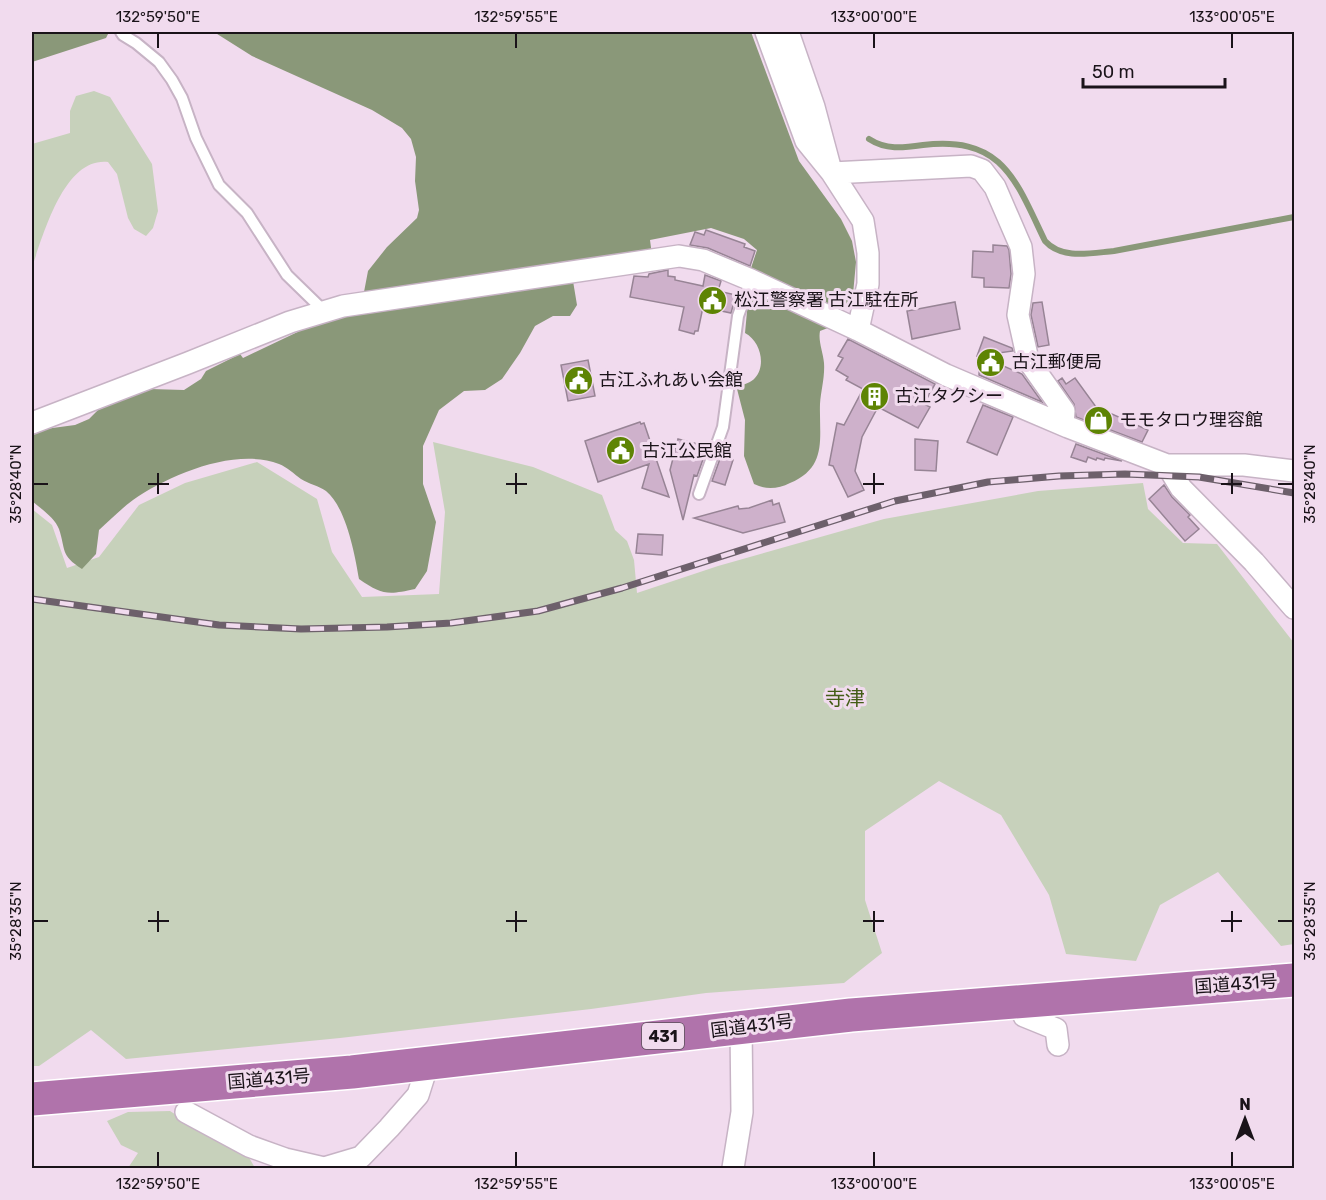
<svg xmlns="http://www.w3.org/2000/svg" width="1326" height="1200" font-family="Rubik,'Noto Sans JP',sans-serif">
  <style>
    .green { fill: #c7d1bb }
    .water { fill: #8a9879 }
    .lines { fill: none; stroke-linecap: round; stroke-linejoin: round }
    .stream { stroke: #8a9879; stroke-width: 6 }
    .building { fill: #ceb1cb; stroke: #978495; stroke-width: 1.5 }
    .lane-casing { stroke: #c7b3c5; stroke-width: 14 }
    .street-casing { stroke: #c7b3c5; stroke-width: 24 }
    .highway-casing { stroke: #fff; stroke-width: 36 }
    .lane { stroke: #fff; stroke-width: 10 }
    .street { stroke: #fff; stroke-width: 21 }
    .highway { stroke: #b073ab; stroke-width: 33 }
    .rail-casing { stroke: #6d606b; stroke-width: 7 }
    .rail { stroke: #f1dbee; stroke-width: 4.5; stroke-dasharray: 14; stroke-linecap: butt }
    .ticks { fill: none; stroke: #1a1319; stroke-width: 2 }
    .labels { text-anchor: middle; stroke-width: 6; stroke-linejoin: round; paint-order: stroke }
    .shield { fill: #f1dbee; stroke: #5a4f59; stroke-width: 1.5 }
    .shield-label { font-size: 16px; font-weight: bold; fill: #1a1319 }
    .poi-label { font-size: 18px; fill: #1a1319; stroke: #f1dbee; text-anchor: start }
    .street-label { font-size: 18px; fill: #1a1319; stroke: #f1dbee }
    .neighbourhood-label { font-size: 20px; fill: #445d17; stroke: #f1dbee }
    .neatline { fill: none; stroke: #1a1319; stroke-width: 2 }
    .ticks-label { font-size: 15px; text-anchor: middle; fill: #1a1319 }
  </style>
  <rect width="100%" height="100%" fill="#f1dbee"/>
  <path class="green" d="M94,91L110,97L152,164L158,211L153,228L146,236L134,229L128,218L117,174L108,162C64,157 44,234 32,267V144L70,133V111L76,96Z
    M433,442L533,467L602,495L615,530L627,541L634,560L637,593L718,566L884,519L1038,491L1143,483L1148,509L1183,543L1217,544L1294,643V944L1281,946L1218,872L1160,905L1136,961L1066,954L1049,895L1001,815L939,781L865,831V900L882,953L844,983L706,993L591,1009L340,1038L126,1059L91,1030L39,1066H32V509L52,525L67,568L99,557L139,505L185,483L257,462L317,499L332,552L362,597L439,594L445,512Z
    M170,1111L225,1146L247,1154L255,1168H128L138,1153L121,1145L107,1121L128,1112Z"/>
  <path class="water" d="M32,32H109L106,38L32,62Z
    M214,32H751L799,161L841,219L852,241L856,262L852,305L834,313L750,271L757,250L744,239L711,228L650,240L652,255L364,292L368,271L387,247L417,218L419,210L415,181L416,157L411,139L402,128L372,110L252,56Z
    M573,281L577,305L570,316H553L535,326L520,353L502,379L485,390L464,391L439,410L423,446V484L436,522L427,571L415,589C388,595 382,595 359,579C355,555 346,507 326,491C319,486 309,484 301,479C294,474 287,467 279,464C235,447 169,475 133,500C121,509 110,520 99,530L96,554L82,569C60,555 66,550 59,529C55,518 40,508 32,501V433L45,429L75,425L89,419L98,410L150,389L184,390L201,379L206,371L240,354L243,358L306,328V324L358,314Z
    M758,287L833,326L820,331C818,341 823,352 824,363C825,377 821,390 820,404C819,438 828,467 790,483C778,489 766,490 754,484L744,456L745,420L737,389V385C768,385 767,345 745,333L748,301Z"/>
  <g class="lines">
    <path class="stream" d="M869,139C886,150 902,148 923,145C1003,136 1015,179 1045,241C1062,260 1091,253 1114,251L1294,217"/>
  </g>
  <path class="building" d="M706,230L745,244L744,247L755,251L750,266L708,248L690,245L695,232L704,235Z
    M993,245L1007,246L1009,250L1011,274L1009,288L984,287V278L972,277L973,251L993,252Z
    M668,270V276L675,277V280L703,286L705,275L721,281L718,291L736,295L731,313L703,307L698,331H695L694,334L679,330L684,307L630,297L634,276L648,277L649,274Z
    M955,302L960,329L912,339L907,311Z
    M1042,302L1049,345L1038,347L1031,315L1033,303Z
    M984,337L1012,348L1013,351L977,356Z
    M848,339L935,384L924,404L930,407L918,428L878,407L862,437L855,471L864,490L848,497L833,466L829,465L837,423L844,425L863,389L846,380L848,377L836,370L843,358L838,356Z
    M980,356L1022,374L1042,402L979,375Z
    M588,360L595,396L568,401L561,365Z
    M1062,378L1066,384L1075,378L1096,407L1148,430L1142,442L1076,417L1074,404L1058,381Z
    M983,405L1013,417L997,455L967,442Z
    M640,422L641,424L644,423L669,497L642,488L649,464L598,482L585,441Z
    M678,439L702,445L701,450L706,451L697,476L694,475L683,520L670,470Z
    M915,439L938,441L936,471L915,470Z
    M1076,444L1122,461L1105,458L1104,460L1097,458L1096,460L1088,457L1086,462L1071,457Z
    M721,456L733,460L725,485L712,481Z
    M1164,485L1172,497L1190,515L1188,517L1199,529L1185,541L1149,499Z
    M772,500L773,505L779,503L785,522L743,533L694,518L738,506L739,509L749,508Z
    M638,534L663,535L662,555L636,553Z"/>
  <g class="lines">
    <defs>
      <path id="lane" d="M121,32L123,35L136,43L159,62L172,80L182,98L196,138L219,185L247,213L287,275L324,311
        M699,494L723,427L738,316L751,280"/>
      <path id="street" d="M766,32L806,141L832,173L863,221L868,253V284L858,330
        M788,32L814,107L830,167
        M832,173L971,166L982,170L995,187L1021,247L1024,274L1018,315L1028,360L1064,411L1063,424
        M32,423L188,363L290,322L343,306L679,256L703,260L751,280L858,330L946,375L1068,427L1167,465H1244L1294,471
        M1167,465L1181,488L1254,562L1294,608
        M1018,1000L1024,1016L1056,1029L1058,1045
        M186,1112L249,1146L285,1159L324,1168L361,1157L389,1128L418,1095L424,1076L422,1064
        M733,1168L742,1112L741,1027"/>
      <path id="highway" d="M32,1099L352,1072L851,1015L1294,980"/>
    </defs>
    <use href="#lane" class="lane-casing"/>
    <use href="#street" class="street-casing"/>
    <use href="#highway" class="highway-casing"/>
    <use href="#lane" class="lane"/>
    <use href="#street" class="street"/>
    <use href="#highway" class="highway"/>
    <defs>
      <path id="rail" d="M32,599L219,625L301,629L387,627L451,623L538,611L622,588L895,501L988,482L1059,476L1125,474L1199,477L1294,493"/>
    </defs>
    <use href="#rail" class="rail-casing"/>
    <use href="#rail" class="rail"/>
  </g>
  <path class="ticks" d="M158,33V48M516,33V48M874,33V48M1232,33V48M158,473V494M516,473V494M874,473V494M1232,473V494M33,484H48M148,484H169M506,484H527M863,484H884M1221,484H1242M1278,484H1293M158,911V932M516,911V932M874,911V932M1232,911V932M33,921H48M148,921H169M506,921H527M863,921H884M1221,921H1242M1278,921H1293M158,1152V1167M516,1152V1167M874,1152V1167M1232,1152V1167"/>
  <defs>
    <symbol id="civic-disc" viewBox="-11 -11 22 22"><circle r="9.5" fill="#5e8404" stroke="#f1dbee"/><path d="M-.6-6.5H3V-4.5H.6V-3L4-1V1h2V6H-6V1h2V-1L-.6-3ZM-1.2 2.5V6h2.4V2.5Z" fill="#fff"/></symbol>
    <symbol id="building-disc" viewBox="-11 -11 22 22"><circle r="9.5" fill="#5e8404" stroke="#f1dbee"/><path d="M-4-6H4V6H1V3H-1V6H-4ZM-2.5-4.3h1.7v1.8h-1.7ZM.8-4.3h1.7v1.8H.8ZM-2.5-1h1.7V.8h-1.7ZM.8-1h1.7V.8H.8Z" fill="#fff"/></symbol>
    <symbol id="shop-disc" viewBox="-11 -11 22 22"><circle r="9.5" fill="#5e8404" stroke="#f1dbee"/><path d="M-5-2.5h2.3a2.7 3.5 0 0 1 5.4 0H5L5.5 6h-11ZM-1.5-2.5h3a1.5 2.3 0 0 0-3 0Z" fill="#fff"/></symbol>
  </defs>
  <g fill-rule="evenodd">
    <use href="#civic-disc" x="696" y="284" width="33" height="33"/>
    <use href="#civic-disc" x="974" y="346" width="33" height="33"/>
    <use href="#civic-disc" x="562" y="364" width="33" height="33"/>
    <use href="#building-disc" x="858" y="380" width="33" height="33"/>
    <use href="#shop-disc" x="1082" y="404" width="33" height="33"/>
    <use href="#civic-disc" x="604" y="434" width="33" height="33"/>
  </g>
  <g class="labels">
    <rect class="shield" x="642" y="1023" width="42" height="26" rx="4.5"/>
    <g class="shield-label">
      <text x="663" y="1042">431</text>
    </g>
    <g class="poi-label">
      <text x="734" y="306">松江警察署 古江駐在所</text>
      <text x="1012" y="368">古江郵便局</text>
      <text x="599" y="386">古江ふれあい会館</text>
      <text x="895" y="402">古江タクシー</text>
      <text x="1119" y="426">モモタロウ理容館</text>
      <text x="642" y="457">古江公民館</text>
    </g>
    <g class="street-label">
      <text transform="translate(1236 984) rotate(-4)" y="6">国道431号</text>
      <text transform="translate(752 1026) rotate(-7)" y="6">国道431号</text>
      <text transform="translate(269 1079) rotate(-5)" y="6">国道431号</text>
    </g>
    <g class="neighbourhood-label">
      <text x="845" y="705">寺津</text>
    </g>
  </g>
  <rect width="1326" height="1200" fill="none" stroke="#f1dbee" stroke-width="66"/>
  <g transform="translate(1245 1119)" stroke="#f1dbee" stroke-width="4.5" paint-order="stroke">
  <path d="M0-4.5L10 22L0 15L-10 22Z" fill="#1a1319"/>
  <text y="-9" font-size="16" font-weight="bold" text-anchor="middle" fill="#1a1319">N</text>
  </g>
  <path d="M1083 78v9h142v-9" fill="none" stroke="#1a1319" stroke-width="3"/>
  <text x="1092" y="78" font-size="18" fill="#1a1319" stroke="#f1dbee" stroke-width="4.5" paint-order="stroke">50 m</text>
  <rect x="33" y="33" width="1260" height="1134" class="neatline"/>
  <g class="ticks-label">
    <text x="158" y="22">132°59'50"E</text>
    <text x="516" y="22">132°59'55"E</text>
    <text x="874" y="22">133°00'00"E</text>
    <text x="1232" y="22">133°00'05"E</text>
    <text transform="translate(16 484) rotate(-90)" y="5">35°28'40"N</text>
    <text transform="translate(1310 484) rotate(-90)" y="5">35°28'40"N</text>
    <text transform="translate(16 921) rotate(-90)" y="5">35°28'35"N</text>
    <text transform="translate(1310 921) rotate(-90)" y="5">35°28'35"N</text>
    <text x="158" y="1189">132°59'50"E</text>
    <text x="516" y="1189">132°59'55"E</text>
    <text x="874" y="1189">133°00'00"E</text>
    <text x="1232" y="1189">133°00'05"E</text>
  </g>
</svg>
